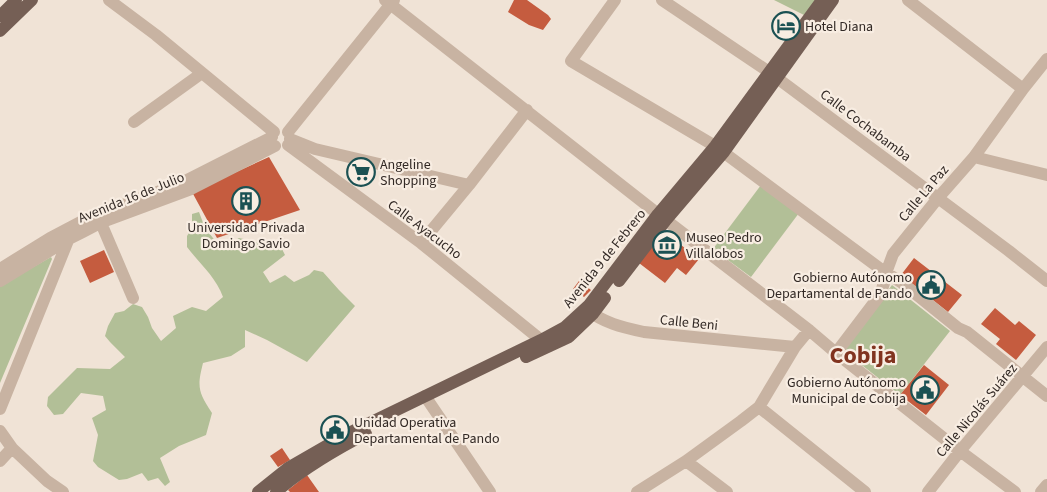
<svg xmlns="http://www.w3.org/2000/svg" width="1047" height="492" font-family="'Source Sans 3',sans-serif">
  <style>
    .green { fill: #b2bf97 }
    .building { fill: #c55c3f }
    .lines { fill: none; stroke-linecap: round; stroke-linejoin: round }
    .minor { stroke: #c8b3a2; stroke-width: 12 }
    .major { stroke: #755f55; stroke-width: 12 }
    .labels { text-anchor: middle; stroke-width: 4.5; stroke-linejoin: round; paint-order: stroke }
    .poi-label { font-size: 14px; fill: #322925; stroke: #f8ede2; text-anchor: start }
    .street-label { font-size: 14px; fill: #322925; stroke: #f8ede2 }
    .town-label { font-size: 24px; font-weight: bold; fill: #81331f; stroke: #f8ede2 }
  </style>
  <rect width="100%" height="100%" fill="#f0e3d6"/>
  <path class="green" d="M774,0H816L804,15Z
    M761,185L799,213L751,277L713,249Z
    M199,212L205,228L217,243L226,245L239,238L261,243L280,245L285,255L263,272L270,283L285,275L294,282L309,275L314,270L323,272L339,290L355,306L307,362L267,340L245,330V347L231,356L203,363C197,387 198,392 212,413L206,435L179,446L160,458L170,482L165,486L158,478L148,481L142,473L127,479L119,480L98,467L93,461L98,435L92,418L106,410L103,396L81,393L63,414L54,415L47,406L48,397L77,368L110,369L125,357L110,342L105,336L108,326L115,313L124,311L133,304L142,307L148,317L152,328L161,341L176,328L173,316L192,307L206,311L223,297C216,277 199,263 187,247V236L192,228V214Z
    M51,257L52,259L0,383V286Z
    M892,285L950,331L900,395L849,355L846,350L847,346Z"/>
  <path class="building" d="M514,0H527L548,15L551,19L543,30L529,25L508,12Z
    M269,157L300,210L217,238L192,192Z
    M663,231L699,259L686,275L677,268L665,283L639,263Z
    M104,250L114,272L90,283L80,261Z
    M914,258L962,295L948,312L901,275Z
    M579,281L591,290L584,297L573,289Z
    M995,308L1015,325L1019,321L1036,335L1016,360L996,344L1000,339L981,324Z
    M924,365L949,385L926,415L900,395Z
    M282,448L290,460L278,467L270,456Z
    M307,475L319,492H290L288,490Z"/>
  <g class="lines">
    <path class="minor" d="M109,0L156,35L274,132
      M385,0L658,214L809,330L836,353L960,451L1015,492
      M615,0L571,61L715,146L886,273L901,282L958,328L967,332L1047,396
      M662,0L769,72L1009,251L1047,281
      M908,0L1023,89
      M134,122L202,73
      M288,132L394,0
      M290,139L315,149L469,185
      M288,145L421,243L541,340
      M974,157L1047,175
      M101,223L133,298
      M421,243L469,185L527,110
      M0,269L50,238L88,218L181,183L272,137
      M0,281L69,239L83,232L102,222L191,189L275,146
      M586,309C604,323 621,327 644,332L795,347
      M836,353L880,295L885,280L886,273L893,254L938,198L974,157L1023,89L1047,59
      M425,396L490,492
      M759,407L865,492
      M0,409L69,238
      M0,431L12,448L47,481L63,492
      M0,461L12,448
      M686,461L727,492
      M637,492L686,461L741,421L759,407L795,347L809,330
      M928,492L960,451L1047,347
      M1041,492L1047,485"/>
    <path class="major" d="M0,16L16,0
      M0,31L32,0
      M619,281L666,220L724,152L833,0
      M526,357L569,337L593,314L605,298
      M258,492L288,468L347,434L541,340L565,327L589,305L658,214L715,146L822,0
      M276,492C303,469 335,450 366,434"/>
  </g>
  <defs>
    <symbol id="hotel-ring" viewBox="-11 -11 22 22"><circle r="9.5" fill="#f8ede2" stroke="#1b5153" stroke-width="1.5"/><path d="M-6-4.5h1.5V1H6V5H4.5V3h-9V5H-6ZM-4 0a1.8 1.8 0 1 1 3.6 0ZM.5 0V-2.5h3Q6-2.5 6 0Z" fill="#1b5153"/></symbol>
    <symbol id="supermarket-ring" viewBox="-11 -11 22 22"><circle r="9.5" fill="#f8ede2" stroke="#1b5153" stroke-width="1.5"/><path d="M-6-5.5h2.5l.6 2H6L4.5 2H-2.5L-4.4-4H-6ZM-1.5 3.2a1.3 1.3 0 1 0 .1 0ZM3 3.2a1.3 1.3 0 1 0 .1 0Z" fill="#1b5153"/></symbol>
    <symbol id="building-ring" viewBox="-11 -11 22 22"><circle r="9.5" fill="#f8ede2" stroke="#1b5153" stroke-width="1.5"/><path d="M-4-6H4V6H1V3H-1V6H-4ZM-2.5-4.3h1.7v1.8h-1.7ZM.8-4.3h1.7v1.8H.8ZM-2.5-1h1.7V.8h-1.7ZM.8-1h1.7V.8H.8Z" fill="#1b5153"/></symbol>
    <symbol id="museum-ring" viewBox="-11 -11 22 22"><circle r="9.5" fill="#f8ede2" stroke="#1b5153" stroke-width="1.5"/><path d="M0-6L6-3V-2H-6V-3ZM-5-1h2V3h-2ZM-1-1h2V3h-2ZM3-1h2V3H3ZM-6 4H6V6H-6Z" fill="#1b5153"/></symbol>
    <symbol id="civic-ring" viewBox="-11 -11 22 22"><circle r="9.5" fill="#f8ede2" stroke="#1b5153" stroke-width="1.5"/><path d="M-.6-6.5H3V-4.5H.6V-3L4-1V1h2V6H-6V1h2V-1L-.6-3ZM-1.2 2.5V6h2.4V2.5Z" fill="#1b5153"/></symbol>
  </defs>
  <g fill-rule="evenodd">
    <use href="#hotel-ring" x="770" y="10" width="32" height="32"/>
    <use href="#supermarket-ring" x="345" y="156" width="32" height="32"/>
    <use href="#building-ring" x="230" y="185" width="32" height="32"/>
    <use href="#museum-ring" x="651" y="229" width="32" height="32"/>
    <use href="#civic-ring" x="915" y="269" width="32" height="32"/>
    <use href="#civic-ring" x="909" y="374" width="32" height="32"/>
    <use href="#civic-ring" x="319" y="414" width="32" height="32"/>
  </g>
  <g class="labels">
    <g class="poi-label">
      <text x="805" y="31">Hotel Diana</text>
      <text x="380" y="169">Angeline<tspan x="380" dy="16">Shopping</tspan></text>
      <text x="246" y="232" text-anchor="middle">Universidad Privada<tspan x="246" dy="16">Domingo Savio</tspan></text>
      <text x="686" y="242">Museo Pedro<tspan x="686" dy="16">Villalobos</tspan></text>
      <text x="912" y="282" text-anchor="end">Gobierno Autónomo<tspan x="912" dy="16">Departamental de Pando</tspan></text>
      <text x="906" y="387" text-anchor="end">Gobierno Autónomo<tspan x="906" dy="16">Municipal de Cobija</tspan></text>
      <text x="354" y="427">Unidad Operativa<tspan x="354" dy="16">Departamental de Pando</tspan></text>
    </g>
    <g class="street-label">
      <text transform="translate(866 125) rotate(37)" y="5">Calle Cochabamba</text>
      <text transform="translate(923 193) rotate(-50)" y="5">Calle La Paz</text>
      <text transform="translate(131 197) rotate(-22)" y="5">Avenida 16 de Julio</text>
      <text transform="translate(425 229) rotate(37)" y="5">Calle Ayacucho</text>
      <text transform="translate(604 258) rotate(-51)" y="5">Avenida 9 de Febrero</text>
      <text transform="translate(689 322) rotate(6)" y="5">Calle Beni</text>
      <text transform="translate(976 410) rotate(-50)" y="5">Calle Nicolás Suárez</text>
    </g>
    <g class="town-label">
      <text x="863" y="363">Cobija</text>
    </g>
  </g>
</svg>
